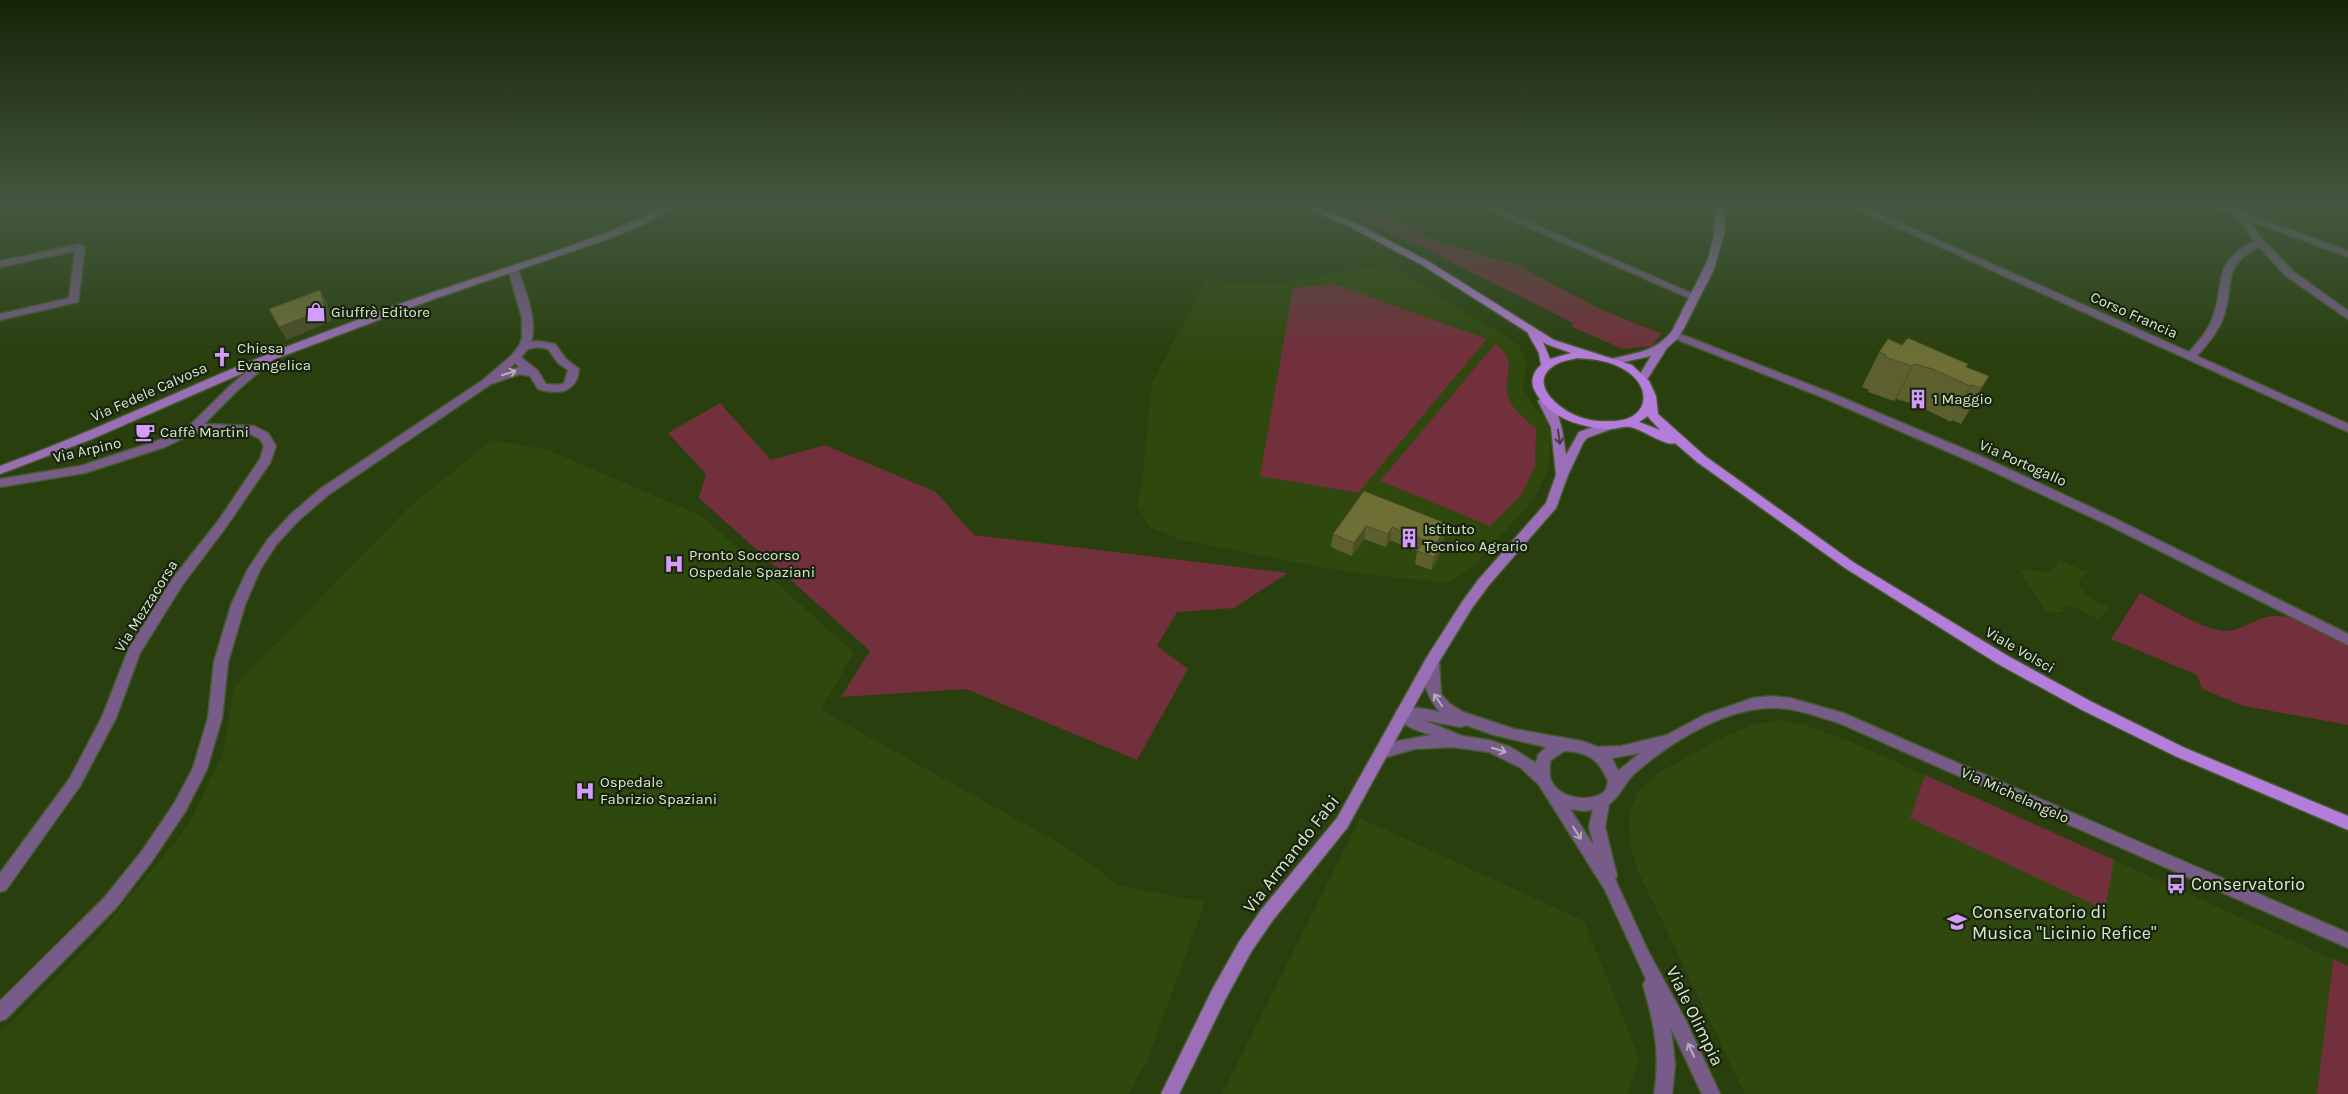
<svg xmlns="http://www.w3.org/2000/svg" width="2348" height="1094" font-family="Karla,sans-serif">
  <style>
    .built { fill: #2f480d }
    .green { fill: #722f3c }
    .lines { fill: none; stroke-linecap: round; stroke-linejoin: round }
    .street-casing { stroke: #455a2c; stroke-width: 3 }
    .secondary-casing { stroke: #455a2c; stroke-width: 3 }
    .primary-casing { stroke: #455a2c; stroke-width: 3 }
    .street { fill: #775c8a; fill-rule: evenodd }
    .secondary { fill: #9a6fb8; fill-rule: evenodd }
    .primary { fill: #b57ddb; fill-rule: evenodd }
    .wall { fill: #5e5f2e }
    .shaded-wall { fill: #4c4e25 }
    .building { fill: #6d6f35; stroke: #4c4e25 }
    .oneway { stroke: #b2b0b2 }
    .oneway2 { stroke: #463e4a }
    .labels { text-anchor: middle; stroke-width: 4.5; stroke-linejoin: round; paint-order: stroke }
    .poi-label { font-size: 15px; fill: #d9e8cd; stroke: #18230e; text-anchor: start }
    .street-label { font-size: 15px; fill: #d9e8cd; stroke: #18230e }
    .near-street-label { font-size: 18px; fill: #d9e8cd; stroke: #18230e }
    .near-poi-label { font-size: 18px; fill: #d9e8cd; stroke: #18230e; text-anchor: start }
  </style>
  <rect width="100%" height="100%" fill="#293f0d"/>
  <path class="built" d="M1387,264L1519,345L1527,365L1522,387L1536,409L1546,419L1550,431L1549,468L1535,498L1471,569L1447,583L1348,572L1180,540L1150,527L1137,506L1142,483L1152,382L1206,282L1277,284Z
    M492,440L548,450L702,516L854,653L821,710L1068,848L1120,886L1205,902L1147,1061L1128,1094H0V1033L94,940L188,826L222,756L235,686L410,506Z
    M2059,559L2086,572L2078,583L2088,597L2110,608L2099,620L2072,606H2061L2064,612L2047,613L2019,569L2052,572Z
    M1776,720L1802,724L1847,740L2333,959L2317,1094H1745L1638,871L1630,846L1629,814L1638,792L1658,773L1725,736L1752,725Z
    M1360,818L1584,921L1639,1058L1628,1094H1222Z"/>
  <path class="green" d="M1327,205H1377L1433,240L1517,265L1600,309L1662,334L1651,346L1623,349L1572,327L1573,323L1419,246Z
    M1334,284L1487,339L1358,493L1260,476L1293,288Z
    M1495,344C1521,364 1501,374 1509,399C1514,411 1526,420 1536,429L1535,467L1522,494L1490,526L1380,481Z
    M720,403L771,460L825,445L936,492L974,535L1288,573L1234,608L1177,612L1157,646L1188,669L1137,760L966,689L841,697L870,651L699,498L706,474L668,433Z
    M2140,593C2160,603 2202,629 2223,631C2237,632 2249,623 2263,618C2292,609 2323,633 2348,645V725L2244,706L2202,689L2197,675L2111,639Z
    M1925,775L2114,860L2105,910L1910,818Z
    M2333,959L2348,966V1094H2317Z"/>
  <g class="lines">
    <defs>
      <path id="street" d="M1478,205H1490L1700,297L1695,300L1691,299Z
        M1848,205H1860L2189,352C2198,342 2208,331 2213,317C2227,277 2210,266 2254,241L2235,215L2214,207L2213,205H2236L2241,211L2348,251V257L2248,220L2263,240L2294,272L2348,311V319L2286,276L2259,247C2219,269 2236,282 2223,318C2218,332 2207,345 2197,356L2348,424V432Z
        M80,244L85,247L78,302L0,320V314L69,298L75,251L0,267V261Z
        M513,266L518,269C525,292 538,318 531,342L538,341L555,344L566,359L579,369C577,393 558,395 538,389L530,376L520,374L491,384L328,495L298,521L276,545L260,570L245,605L228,662L222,718L207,769L185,812L152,861L116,908L6,1019L0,1021V1001L104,898L142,851L175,802L193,768L208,718L214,662L231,605L248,569L268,539L290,515L320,489L483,380L511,356L519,346L522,338V318L508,269ZM538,347L548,349L558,363L568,370L564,383L559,385L546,384L538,371L521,357L528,349ZM515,363L519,367L507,371Z
        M1675,332L1831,393L1983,457L2116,519L2348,634V645L2108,525L1974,463L1824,398L1671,337L1670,335Z
        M268,356L273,359L272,361L239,389L204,424L254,426L268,433L276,446L270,463L226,527L183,584L140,653L116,718L80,786L6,890L0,892V873L70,778L102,717L129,648L173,578L218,521L260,459L264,446L260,439L248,433L196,432L165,447L85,473L0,487V479L80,466L157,441L190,425L231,385L264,357Z
        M1432,656L1437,657L1439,661L1441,694L1450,704L1463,712L1514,729L1582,741L1598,747L1621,746L1667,735L1704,715L1753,698L1772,696L1790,698L1843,713L2348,933V948L1839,723C1818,717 1795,707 1772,708C1724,708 1667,744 1633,775C1623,785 1620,797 1609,804L1605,827L1617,876L1615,879L1648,951L1686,1021L1720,1094H1702L1671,1028L1675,1065L1672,1094H1654C1661,1055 1654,1022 1643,985L1646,979L1605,890L1539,785L1521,768L1489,752L1452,747L1415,749L1383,758L1378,756L1376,752L1378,748L1398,741L1431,735C1419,731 1401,726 1395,714L1397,710C1411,705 1426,709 1440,712C1428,699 1418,675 1427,657ZM1423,720L1461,727L1466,725L1494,735L1546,747L1538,755L1536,763L1510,747L1489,740L1462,736ZM1564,751C1589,752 1598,759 1608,781C1607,785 1607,789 1604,792C1589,804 1555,798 1550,777C1549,772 1550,766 1550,761ZM1640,753L1618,771L1612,758ZM1570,809L1584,811L1593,809L1589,827L1594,846Z"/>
      <path id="secondary" d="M669,205H680L645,224L611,238L434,299L275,359L92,439L0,474V466C105,428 203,378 307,339C348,324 387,308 428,294C509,266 591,243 669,205Z
        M1715,205H1725L1724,235L1713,271L1684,328L1677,339L1667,348L1646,381H1638L1637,379L1651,356L1615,364L1610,361L1611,359C1634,353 1656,352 1672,331L1708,260L1714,235Z
        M1544,397C1560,402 1564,441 1566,455L1579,432L1610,421L1616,425L1614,428L1587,438L1583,443L1568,475L1556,508L1489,585L1472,608L1437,665L1347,828L1273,920L1251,952L1225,1000L1179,1094H1161L1213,988L1239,942L1261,910L1337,818L1427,657L1462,602L1479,579L1546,503L1556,475L1551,427L1538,401Z"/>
      <path id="primary" d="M1301,205H1313L1356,223L1428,261L1554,340L1632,365L1649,381L1656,396L1658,414L1705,456L1853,562L2008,656L2092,702L2185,748L2348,816V830L2175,756L2082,710L1998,664L1845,568L1697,462L1675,443C1666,447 1642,429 1630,427C1624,426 1617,429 1611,429C1581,428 1547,418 1534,389C1530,380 1534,371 1541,365L1539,353L1527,332L1422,265L1350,227ZM1543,342L1546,344L1571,353L1550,359ZM1577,358C1594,359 1611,361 1625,370C1653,387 1649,419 1615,421C1602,422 1589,421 1577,416C1557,408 1527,382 1555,365C1561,361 1570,360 1577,358ZM1648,416L1649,418L1660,430L1639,422Z"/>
    </defs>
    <use href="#street" class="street-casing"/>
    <use href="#secondary" class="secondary-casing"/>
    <use href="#primary" class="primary-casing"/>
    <use href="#street" class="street"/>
    <use href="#secondary" class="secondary"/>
    <use href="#primary" class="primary"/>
  </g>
  <path class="wall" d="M1902,345L1966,367L1989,376L1969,411L1961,424L1952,420L1951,422L1914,404L1896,399L1894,401L1868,392L1869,390L1862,387L1879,352Z
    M1364,491L1445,537L1440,545L1441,546L1438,559L1431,570L1415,564L1417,551L1390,540L1386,547L1364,539L1352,556L1331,547L1333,534Z"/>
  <path class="shaded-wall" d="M320,290L327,303L332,321L287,340L279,327Z
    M1914,364L1896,399L1894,401L1912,366Z
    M1989,376L1969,411L1961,424L1981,388Z
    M1972,385L1952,420L1951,422L1970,386Z
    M1448,524L1445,537L1433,557L1436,544Z
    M1366,526L1364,539L1352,556L1354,543Z
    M1392,527L1390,540L1386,547L1388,534Z
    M1441,546L1438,559L1431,570L1434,557Z"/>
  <path class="building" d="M320,290L325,309L279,327L269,309Z
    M1908,338L1968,364L1966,367L1989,376L1981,388L1972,385L1970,386L1933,369L1914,364L1912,366L1885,357L1886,355L1879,352L1888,339L1902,345Z
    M1364,491L1448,524L1436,544L1441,546L1434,557L1417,551L1424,540L1392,527L1388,534L1366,526L1354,543L1333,534Z"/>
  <defs><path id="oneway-shaft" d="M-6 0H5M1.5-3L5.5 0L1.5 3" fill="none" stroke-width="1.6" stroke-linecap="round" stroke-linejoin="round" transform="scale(1.25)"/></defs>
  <g class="oneway">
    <use href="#oneway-shaft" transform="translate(509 373) rotate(-18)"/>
    <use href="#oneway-shaft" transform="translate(1438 700) rotate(-124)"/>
    <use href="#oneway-shaft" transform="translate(1499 750) rotate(17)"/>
    <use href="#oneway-shaft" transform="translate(1577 833) rotate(58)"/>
    <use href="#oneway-shaft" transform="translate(1691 1050) rotate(-115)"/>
  </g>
  <use class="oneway2" href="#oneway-shaft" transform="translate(1559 437) rotate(82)"/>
  <linearGradient id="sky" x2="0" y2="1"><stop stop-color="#172307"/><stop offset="0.57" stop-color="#435840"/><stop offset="1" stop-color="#435840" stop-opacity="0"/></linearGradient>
  <rect width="2348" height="358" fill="url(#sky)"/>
  <defs>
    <symbol id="shop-bare" viewBox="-9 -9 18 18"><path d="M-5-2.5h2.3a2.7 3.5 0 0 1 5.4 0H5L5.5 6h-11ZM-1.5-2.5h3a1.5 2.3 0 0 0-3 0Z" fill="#d49cfb" stroke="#18230e" stroke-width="2.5" paint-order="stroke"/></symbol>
    <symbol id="church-bare" viewBox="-9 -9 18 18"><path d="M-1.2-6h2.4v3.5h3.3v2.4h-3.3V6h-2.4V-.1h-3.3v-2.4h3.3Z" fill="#d49cfb" stroke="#18230e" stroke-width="2.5" paint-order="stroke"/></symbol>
    <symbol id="building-bare" viewBox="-9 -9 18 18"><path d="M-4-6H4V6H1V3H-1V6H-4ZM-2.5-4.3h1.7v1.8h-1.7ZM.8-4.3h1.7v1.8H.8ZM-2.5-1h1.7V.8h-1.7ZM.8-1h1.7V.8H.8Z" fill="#d49cfb" stroke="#18230e" stroke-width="2.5" paint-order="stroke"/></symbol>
    <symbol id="cafe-bare" viewBox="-9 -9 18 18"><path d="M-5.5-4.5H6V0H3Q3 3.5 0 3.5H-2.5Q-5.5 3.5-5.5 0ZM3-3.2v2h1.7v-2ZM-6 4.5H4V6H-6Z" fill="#d49cfb" stroke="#18230e" stroke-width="2.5" paint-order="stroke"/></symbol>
    <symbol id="hospital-bare" viewBox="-9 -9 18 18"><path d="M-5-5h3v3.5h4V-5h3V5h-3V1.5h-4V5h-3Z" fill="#d49cfb" stroke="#18230e" stroke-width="2.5" paint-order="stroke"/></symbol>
    <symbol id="bus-bare" viewBox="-9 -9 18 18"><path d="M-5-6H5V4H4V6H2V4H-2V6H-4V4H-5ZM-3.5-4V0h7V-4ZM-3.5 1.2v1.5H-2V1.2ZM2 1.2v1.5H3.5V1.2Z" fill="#d49cfb" stroke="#18230e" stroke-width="2.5" paint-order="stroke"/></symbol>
    <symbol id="university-bare" viewBox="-9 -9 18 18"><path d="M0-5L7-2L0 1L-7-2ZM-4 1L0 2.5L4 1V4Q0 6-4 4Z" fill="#d49cfb" stroke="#18230e" stroke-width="2.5" paint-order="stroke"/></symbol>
  </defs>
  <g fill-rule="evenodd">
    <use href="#shop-bare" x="302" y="298" width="28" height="28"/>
    <use href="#church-bare" x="208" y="343" width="28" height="28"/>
    <use href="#building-bare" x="1904" y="385" width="28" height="28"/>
    <use href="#cafe-bare" x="131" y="418" width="28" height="28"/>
    <use href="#building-bare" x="1395" y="524" width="28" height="28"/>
    <use href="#hospital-bare" x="660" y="550" width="28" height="28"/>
    <use href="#hospital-bare" x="571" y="777" width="28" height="28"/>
    <use href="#bus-bare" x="2162" y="870" width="28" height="28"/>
    <use href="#university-bare" x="1943" y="908" width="28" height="28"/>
  </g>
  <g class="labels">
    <g class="poi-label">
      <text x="331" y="317">Giuffrè Editore</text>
      <text x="237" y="353">Chiesa<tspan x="237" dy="17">Evangelica</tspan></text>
      <text x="1933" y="404">1 Maggio</text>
      <text x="160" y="437">Caffè Martini</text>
      <text x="1424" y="534">Istituto<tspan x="1424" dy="17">Tecnico Agrario</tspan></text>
      <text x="689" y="560">Pronto Soccorso<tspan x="689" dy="17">Ospedale Spaziani</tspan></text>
      <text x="600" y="787">Ospedale<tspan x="600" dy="17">Fabrizio Spaziani</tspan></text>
    </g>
    <g class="street-label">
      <text transform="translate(2134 315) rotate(24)" y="5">Corso Francia</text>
      <text transform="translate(149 392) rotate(-24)" y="5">Via Fedele Calvosa</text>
      <text transform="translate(87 450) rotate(-13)" y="5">Via Arpino</text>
      <text transform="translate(2023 463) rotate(24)" y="5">Via Portogallo</text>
      <text transform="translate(146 606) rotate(-58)" y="5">Via Mezzacorsa</text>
      <text transform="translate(2020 650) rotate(30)" y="5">Viale Volsci</text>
      <text transform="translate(2015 795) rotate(24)" y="5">Via Michelangelo</text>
    </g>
    <g class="near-street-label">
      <text transform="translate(1291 854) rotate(-52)" y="6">Via Armando Fabi</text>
      <text transform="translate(1695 1016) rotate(64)" y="6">Viale Olimpia</text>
    </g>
    <g class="near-poi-label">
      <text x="2191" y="890">Conservatorio</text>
      <text x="1972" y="918">Conservatorio di<tspan x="1972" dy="21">Musica "Licinio Refice"</tspan></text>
    </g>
  </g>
</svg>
